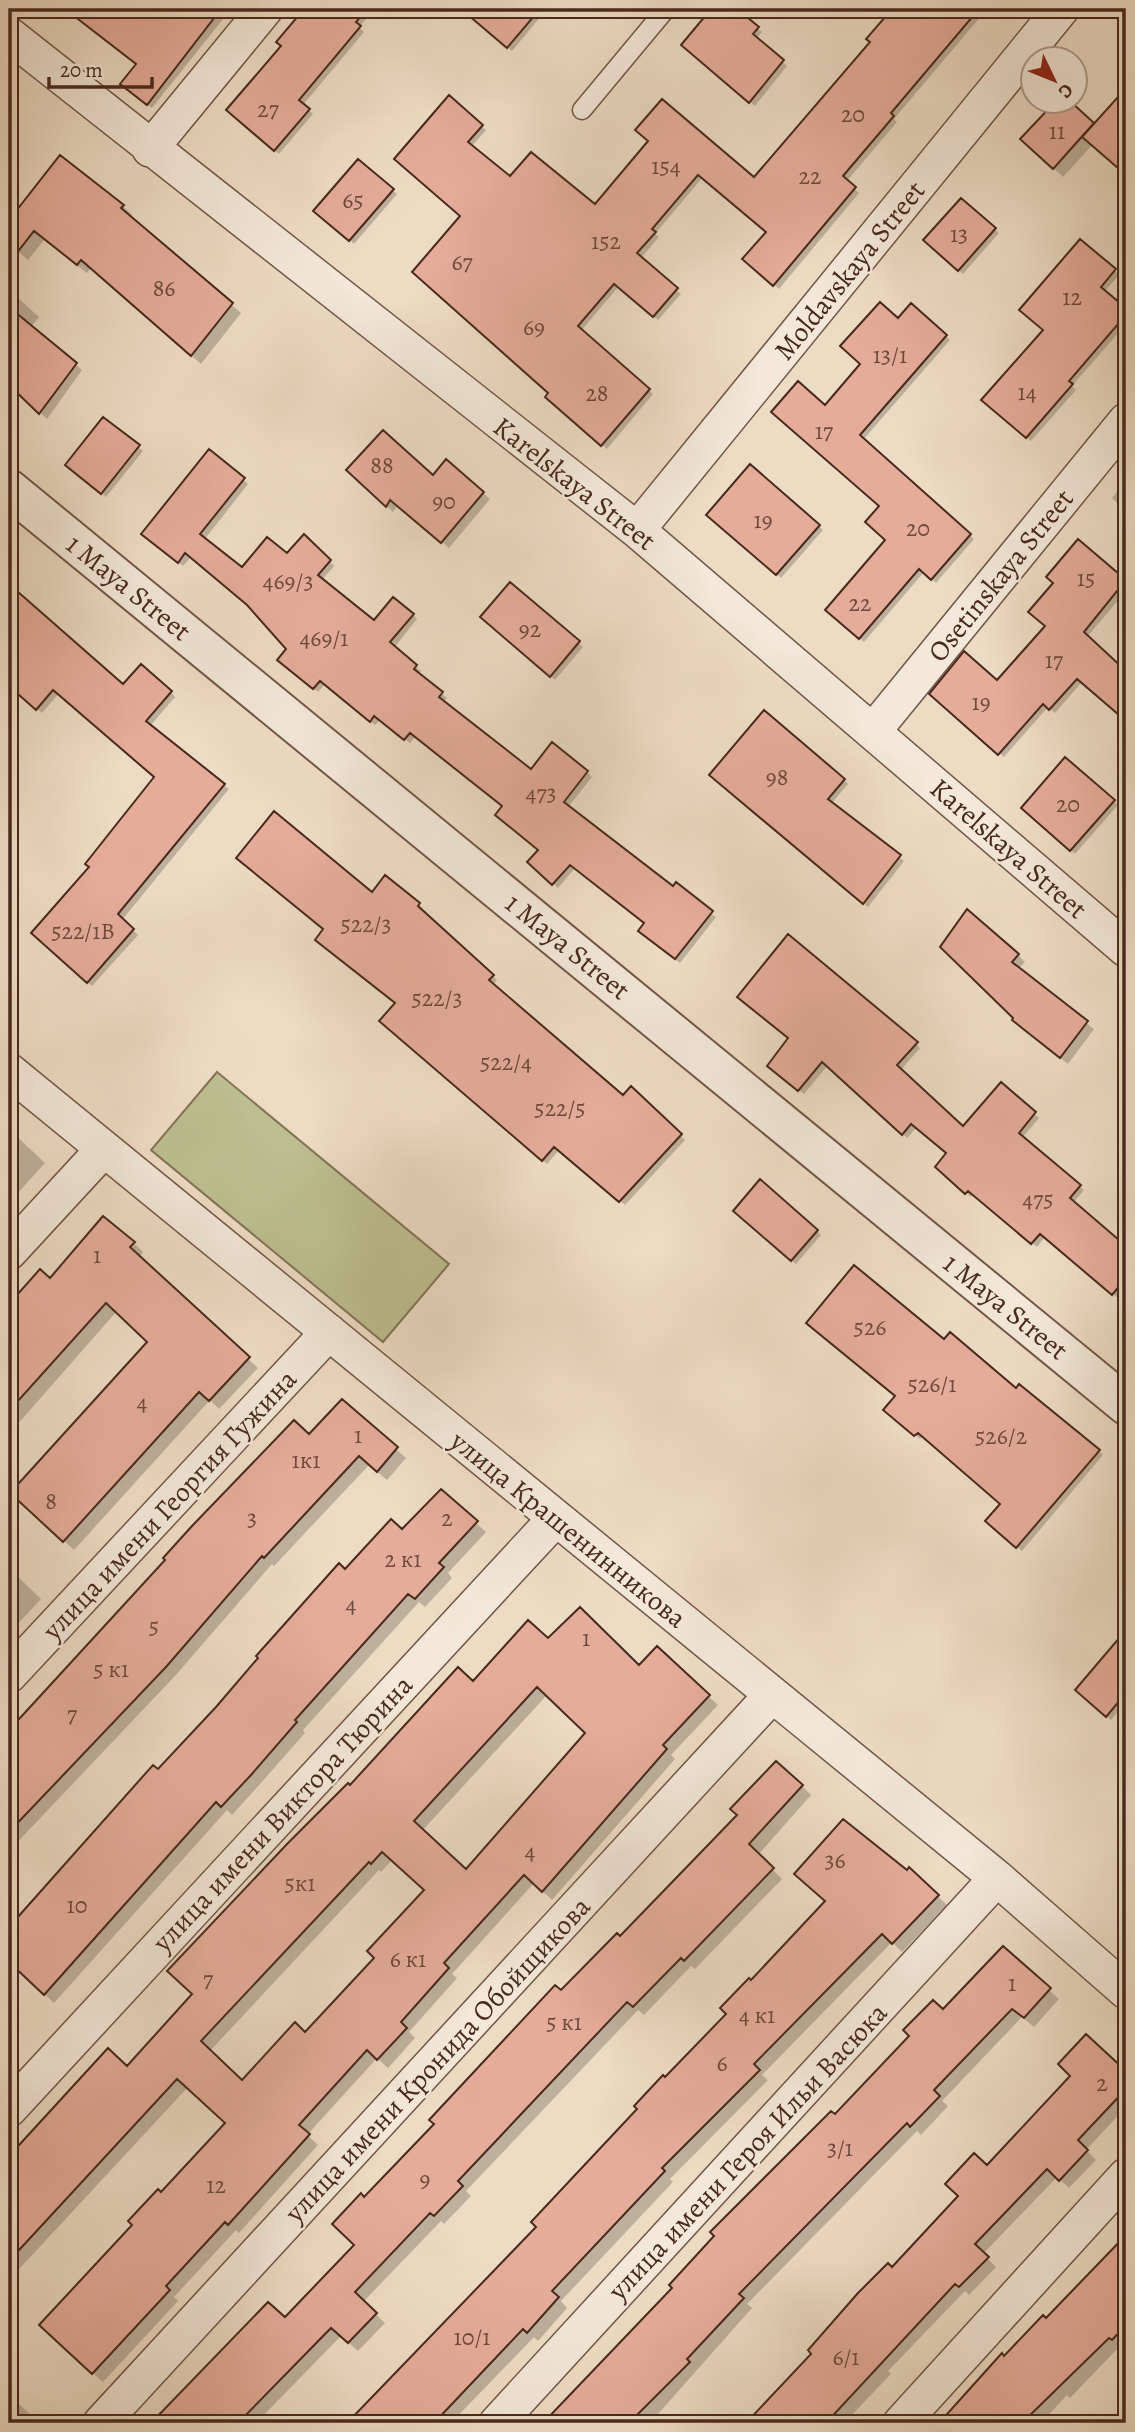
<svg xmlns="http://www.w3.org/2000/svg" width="1135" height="2432" font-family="Alegreya,serif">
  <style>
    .green { fill: #bdbf90; stroke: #837456; stroke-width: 2 }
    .shadow { fill: #0003; fill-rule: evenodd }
    .building { fill: #e5ac9a; stroke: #49291d; stroke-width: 2; fill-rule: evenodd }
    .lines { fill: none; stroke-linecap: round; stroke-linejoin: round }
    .service-casing { stroke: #725647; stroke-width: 21 }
    .minor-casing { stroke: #725647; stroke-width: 38 }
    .tertiary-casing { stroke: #725647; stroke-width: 42 }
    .service { stroke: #f3e8d9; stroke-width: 18 }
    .minor { stroke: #f3e8d9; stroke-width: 35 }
    .tertiary { stroke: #f3e8d9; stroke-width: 38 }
    .labels { text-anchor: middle; stroke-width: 5; stroke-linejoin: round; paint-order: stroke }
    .number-label { font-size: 24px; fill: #704a3c }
    .street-label { font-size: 28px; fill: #49291d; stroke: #f3e8d9 }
  </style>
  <rect width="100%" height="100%" fill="#eddcc4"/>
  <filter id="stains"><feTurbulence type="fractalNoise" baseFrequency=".00286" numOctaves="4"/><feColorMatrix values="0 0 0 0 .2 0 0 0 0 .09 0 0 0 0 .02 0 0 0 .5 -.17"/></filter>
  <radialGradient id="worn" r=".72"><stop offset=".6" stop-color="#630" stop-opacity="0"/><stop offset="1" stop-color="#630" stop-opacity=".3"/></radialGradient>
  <path class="green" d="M217,1072L449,1264L383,1342L151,1150Z"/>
  <path class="shadow" d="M67,9H231L152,108L127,88L138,64Z
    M305,9H375L359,27L364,32L303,105L313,114L279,154L232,114L283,46L278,42Z
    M463,9H547L512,51Z
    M713,9H734L762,32L756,39L787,66L755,106L684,45Z
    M895,9H987L894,119L897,122L846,182L859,193L779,289L749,264L768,232L703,177L655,234L659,237L641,258L681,294L658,320L619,286L581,331L653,394L607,449L551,402V393L462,216L401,163L481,126L486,130L471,147L510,179L596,207L650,142L754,179L872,42L869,39Z
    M1126,91V174L1093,144L1063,177L1022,139L1057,102H1068L1094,126Z
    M61,157L123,206L132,215L130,218L241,313L201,364L91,268L87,273L44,240L28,260L9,244V223Z
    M392,190L397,194L354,244L320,215Z
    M994,229L999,233L963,274L929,245Z
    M1114,270L1119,275L1104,292L1126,310V324L1072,386L1076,390L1031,441L988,404Z
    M9,290L39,317L31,327L82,370L47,419L9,382Z
    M911,305L950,340L863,440L974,539L936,583L924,572L864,642L831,614L888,541L881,506L825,407Z
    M138,447L143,451L106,497L71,469Z
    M446,462L490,499L449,548L398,505L393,512L354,477H433Z
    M243,479L248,484L204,540L243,570L288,555L304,536L334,566L322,580L375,622L413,615L417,619L394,648L421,671L418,674L447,698L443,702L531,772L552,745L587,772L592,777L568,807L673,889L716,917L680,963L645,936L646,924L575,868L558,888L530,862L540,850L504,806L416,736L410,743L380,720L375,725L325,684L318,692L284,665L288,649L251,607L191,557L183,566L148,539Z
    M1126,481V511L1112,498Z
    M713,519L819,526L823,530L781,578Z
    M1078,541L1126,583V591L1087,637L1126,672V717L1082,682L1055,713L1048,707L1004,757L936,698L997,682L1047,626L1056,584Z
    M9,583L124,687L171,692L175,697L150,726L229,789L122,920L138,935L92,986L33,933L91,867L156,778L59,693L42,713L9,684Z
    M510,584L583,647L555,680L486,621Z
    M715,779L844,780L848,784L831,804L904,861L868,907Z
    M1114,801L1118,805L1075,854L1027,812Z
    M386,878L419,905L423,909L422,911L497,980L493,985L623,1097L631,1089L685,1140L625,1205L559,1150L547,1164L385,1025L397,1004L372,894Z
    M942,947L1018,955L1025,962L1018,969L1094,1029L1068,1064L1021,1027L1014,1020L1016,1018Z
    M916,1044L920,1048L900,1071L963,1128L1001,1084L1039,1118L1022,1138L1084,1190L1073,1203L1126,1248V1305L1045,1237L1037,1247L973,1194L971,1197L941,1171L948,1153L917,1127L907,1138L828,1065L804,1094L773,1070Z
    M9,1129L45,1163L9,1203Z
    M739,1215L817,1231L821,1235L796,1264Z
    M103,1219L134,1243L143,1252L139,1258L258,1368L219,1409L210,1400L74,1550L22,1502L149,1342L117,1311L9,1434V1311L50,1280Z
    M1019,1386L1103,1455L1022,1551L992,1525L1002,1504L923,1435L920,1439L890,1414L1016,1390Z
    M342,1401L406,1458L387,1480L369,1465L274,1566L272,1564L175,1676L9,1851V1729Z
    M441,1492L486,1532L448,1573L452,1578L425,1607L419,1602L303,1730L305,1733L260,1784L232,1815L227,1810L54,2003L9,1961V1928L153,1767L158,1772L345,1571L402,1531Z
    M9,1568L41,1599L14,1628L9,1623Z
    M1126,1635V1702L1111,1720L1078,1690Z
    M548,1640L639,1667L708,1696L718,1705L671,1755L675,1759L552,1900L534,1883L452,1974L457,1978L409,2032L415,2038L388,2068L377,2058L307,2135L318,2145L239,2233L236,2230L174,2297L178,2301L103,2382L51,2335L134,2225L227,2123L188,2087L9,2280V2158L108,2051L127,2069L194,1995L350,1787L473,1683ZM547,1695L588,1733L466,1871L422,1831ZM392,1860L426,1890L376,1958L305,2034L242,2082L209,2052L379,1870L381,1872Z
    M802,1786L811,1795L758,1855L782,1879L695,1969L691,1966L644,2015L638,2010L466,2191L471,2196L444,2224L441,2221L363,2302L385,2323L358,2351L341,2336L256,2423H149L161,2411L163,2413L285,2320L356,2245L364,2199L561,1993L620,1939Z
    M938,1896L947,1905L902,1952L892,1942L762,2075L768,2080L670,2179L673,2182L561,2301L567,2308L538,2341L534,2337L451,2423H348L539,2228L665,2079L728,2014L752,1983Z
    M1003,1948L1059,1999L1034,2027L1022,2017L942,2101L948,2106L921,2135L917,2131L747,2304L752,2308L650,2423H547L835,2116L943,2012Z
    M1086,2036L1126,2073V2107L1086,2150L1096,2160L1069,2188L1057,2177L983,2254L996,2267L969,2295L965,2291L888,2371L891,2374L846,2421L848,2423H742L748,2417L751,2420L1072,2076Z
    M1126,2238V2344L1122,2348L1120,2346L1070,2398L1067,2395L1041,2423H943Z
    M9,2395L40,2423H9Z"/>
  <path class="building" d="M65,9H221L147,105L120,84L136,64Z
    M304,9H367L356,22L361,26L299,100L310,109L274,151L226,110L281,46L276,42Z
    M461,9H540L507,48Z
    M711,9H737L759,27L753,34L784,60L749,103L681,45Z
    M892,9H979L891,113L894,116L843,176L856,187L773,286L742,259L766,232L698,175L652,229L656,232L637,253L678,288L653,317L614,284L578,326L650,389L601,446L545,397L548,393L412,272L460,216L394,159L449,95L483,125L468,142L510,176L531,152L595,204L648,141L635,130L662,99L754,177L870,42L866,39Z
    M1126,88V175L1082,137Z
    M1055,102H1071L1094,123L1053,169L1020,139Z
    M60,155L124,205L121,208L233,303L191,356L81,260L77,265L34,231L9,263V220Z
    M358,159L394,189L349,241L313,211Z
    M961,198L996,228L958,271L923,240Z
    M1080,239L1116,269L1101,287L1126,308V315L1069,381L1073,384L1026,438L981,400L1043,330L1019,310Z
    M880,302L898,318L911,303L947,335L860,435L971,534L931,580L919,569L859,639L825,610L885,540L865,522L879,506L771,412L798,381L825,405L860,364L840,346Z
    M9,307L77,363L39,414L9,385Z
    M103,417L140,445L101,494L65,465Z
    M383,430L433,475L446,459L484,492L441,543L390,500L386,507L346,470Z
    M209,449L245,478L200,534L242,567L267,537L287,553L304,534L331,560L318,575L374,620L393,597L414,614L390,642L417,665L414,669L443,692L439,697L531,769L552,742L588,771L564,802L673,886L676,882L713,911L675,959L638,931L644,923L570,865L552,885L527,862L538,850L495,815L502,806L410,733L404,740L374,716L370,722L320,681L313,689L277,660L286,649L247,605L185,553L178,563L141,534Z
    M750,464L820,525L776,575L706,515Z
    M1078,539L1126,580L1084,632L1126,671V721L1077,679L1049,710L1043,704L998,755L929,694L964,651L997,680L1045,626L1028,612L1053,583L1046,577Z
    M510,582L580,641L550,677L480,617Z
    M9,584L123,684L141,664L172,691L146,721L225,784L118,914L134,929L87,983L31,933L89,867L85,864L154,777L53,690L36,710L9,686Z
    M764,710L845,779L828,799L901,855L863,904L709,775Z
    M1065,757L1115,800L1070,851L1021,808Z
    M274,811L372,892L385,875L420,903L418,906L494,975L489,980L623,1095L631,1086L682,1134L619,1202L554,1147L542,1161L379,1021L395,1003L315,940L323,929L236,858Z
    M967,909L1019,954L1012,962L1088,1021L1060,1058L1012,1020L1013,1018L940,947Z
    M788,934L918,1042L897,1065L963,1126L1001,1082L1036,1112L1019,1133L1081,1185L1070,1198L1126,1246V1278L1112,1295L1040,1234L1031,1244L968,1191L965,1194L935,1167L946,1153L911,1124L902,1135L822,1062L798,1091L767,1066L788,1038L737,997Z
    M760,1179L818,1230L791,1261L733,1211Z
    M103,1216L135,1242L130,1247L250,1357L209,1401L199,1392L63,1542L10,1493L147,1342L106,1303L9,1411V1304L40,1269L50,1278Z
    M854,1265L944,1339L950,1332L1016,1388L1019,1384L1100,1450L1016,1548L985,1521L1000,1504L918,1433L914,1436L883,1410L895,1396L806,1323Z
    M342,1399L398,1447L377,1472L359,1456L264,1558L262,1556L166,1667L9,1832V1730L165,1560L163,1558L192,1526L294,1420L309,1434Z
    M441,1489L478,1521L439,1563L444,1567L415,1599L408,1594L295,1720L297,1722L251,1775L221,1807L216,1802L44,1995L9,1962V1927L153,1765L158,1769L216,1707L258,1658L256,1656L339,1563L345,1569L391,1519L402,1529Z
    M580,1607L639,1665L657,1646L710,1695L663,1745L667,1749L542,1892L524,1875L444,1963L449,1968L401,2022L407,2028L377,2060L367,2050L299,2125L310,2134L228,2225L225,2222L166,2286L170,2290L92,2374L39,2325L132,2225L128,2221L158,2189L161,2192L225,2123L177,2079L9,2261V2156L108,2048L127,2066L192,1994L167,1971L288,1843L348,1783L350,1785L458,1667L473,1681L528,1620L548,1638ZM537,1687L585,1733L466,1869L414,1821ZM382,1852L424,1890L367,1951L374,1958L305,2032L295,2022L242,2080L201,2041L369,1862L371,1864Z
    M1126,1630V1693L1106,1717L1075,1690Z
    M776,1761L803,1785L749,1844L774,1868L684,1961L681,1958L633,2007L627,2002L458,2181L463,2186L434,2216L430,2213L355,2292L377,2313L348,2343L331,2328L238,2423H151L268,2302L285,2317L354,2245L332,2224L361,2193L364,2197L434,2124L429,2120L555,1985L561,1990L617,1933L620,1936L737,1815L730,1809Z
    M843,1819L907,1870L909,1867L939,1895L892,1944L882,1934L754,2064L760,2070L662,2168L665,2171L552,2291L559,2297L527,2333L523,2329L434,2423H347L536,2227L531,2222L637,2109L634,2106L663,2075L665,2077L726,2014L720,2008L749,1978L751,1980L825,1901L794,1874Z
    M1003,1946L1051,1988L1024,2018L1012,2009L934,2090L940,2096L910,2127L907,2123L739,2294L744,2298L687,2359L690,2362L629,2423H543L672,2288L669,2285L714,2236L710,2232L831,2111L835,2114L909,2036L903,2030L933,2000L943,2009Z
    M1086,2034L1126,2071V2089L1078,2140L1088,2150L1059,2181L1047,2169L975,2244L989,2257L959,2287L955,2284L826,2423H746L811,2354L808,2350L858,2293L888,2263L892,2267L958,2196L945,2184L974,2153L987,2165L1070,2076L1058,2064Z
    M1126,2235V2325L1112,2340L1109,2338L1022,2423H939L1002,2353L1004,2356L1043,2315L1046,2318Z"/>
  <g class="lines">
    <defs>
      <path id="service" d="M582,110L666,9"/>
      <path id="minor" d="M9,35L637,530L1126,949
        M150,149L265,9
        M637,530L1061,9
        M874,730L1126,421
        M9,1071L997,1878L1126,1991
        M9,1252L104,1149
        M9,1675L329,1332
        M9,2109L556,1518
        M101,2423L772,1695
        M497,2423L997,1878
        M901,2423L1126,2176"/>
      <path id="tertiary" d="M9,489L1126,1405"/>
    </defs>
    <use href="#service" class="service-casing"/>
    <use href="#minor" class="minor-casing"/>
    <use href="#tertiary" class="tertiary-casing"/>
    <use href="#service" class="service"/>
    <use href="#minor" class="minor"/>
    <use href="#tertiary" class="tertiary"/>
  </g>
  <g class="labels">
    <g class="number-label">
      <text x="268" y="117">27</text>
      <text x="853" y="122">20</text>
      <text x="1057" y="139">11</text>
      <text x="666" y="174">154</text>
      <text x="810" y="184">22</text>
      <text x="353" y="208">65</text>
      <text x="959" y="242">13</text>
      <text x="606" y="249">152</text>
      <text x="462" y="270">67</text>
      <text x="164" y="296">86</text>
      <text x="1072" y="305">12</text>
      <text x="534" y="335">69</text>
      <text x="890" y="363">13/1</text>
      <text x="1027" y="400">14</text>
      <text x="597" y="401">28</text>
      <text x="824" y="439">17</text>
      <text x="382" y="473">88</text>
      <text x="444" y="509">90</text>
      <text x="763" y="528">19</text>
      <text x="918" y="536">20</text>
      <text x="1086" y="586">15</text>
      <text x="288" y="589">469/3</text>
      <text x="860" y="611">22</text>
      <text x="530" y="637">92</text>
      <text x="324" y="646">469/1</text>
      <text x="1054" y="668">17</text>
      <text x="981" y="710">19</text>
      <text x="777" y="785">98</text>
      <text x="541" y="801">473</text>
      <text x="1068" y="812">20</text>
      <text x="366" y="932">522/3</text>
      <text x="83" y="939">522/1В</text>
      <text x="437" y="1006">522/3</text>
      <text x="506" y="1070">522/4</text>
      <text x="560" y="1116">522/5</text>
      <text x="1038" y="1207">475</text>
      <text x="97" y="1263">1</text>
      <text x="870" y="1335">526</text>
      <text x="932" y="1392">526/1</text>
      <text x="142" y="1410">4</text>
      <text x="358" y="1443">1</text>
      <text x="1001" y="1444">526/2</text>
      <text x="306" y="1468">1к1</text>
      <text x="51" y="1509">8</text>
      <text x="252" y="1526">3</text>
      <text x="447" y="1526">2</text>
      <text x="403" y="1567">2 к1</text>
      <text x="351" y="1612">4</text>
      <text x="154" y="1634">5</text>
      <text x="586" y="1646">1</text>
      <text x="111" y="1677">5 к1</text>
      <text x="72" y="1722">7</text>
      <text x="530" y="1859">4</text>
      <text x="835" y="1868">36</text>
      <text x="300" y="1891">5к1</text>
      <text x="77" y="1913">10</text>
      <text x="408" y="1967">6 к1</text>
      <text x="208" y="1987">7</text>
      <text x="1012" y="1991">1</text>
      <text x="757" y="2023">4 к1</text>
      <text x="564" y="2030">5 к1</text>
      <text x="722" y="2071">6</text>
      <text x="1102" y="2091">2</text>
      <text x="840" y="2156">3/1</text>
      <text x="425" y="2187">9</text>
      <text x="216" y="2193">12</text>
      <text x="472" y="2345">10/1</text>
      <text x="846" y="2365">6/1</text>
    </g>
    <g class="street-label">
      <text transform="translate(849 270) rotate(-51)" y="10">Moldavskaya Street</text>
      <text transform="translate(575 483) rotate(38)" y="10">Karelskaya Street</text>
      <text transform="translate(1000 575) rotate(-51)" y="10">Osetinskaya Street</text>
      <text transform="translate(129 587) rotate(39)" y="10">1 Maya Street</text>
      <text transform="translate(1009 848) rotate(41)" y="10">Karelskaya Street</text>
      <text transform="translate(568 946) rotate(39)" y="10">1 Maya Street</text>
      <text transform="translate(1006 1306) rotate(39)" y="10">1 Maya Street</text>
      <text transform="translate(169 1504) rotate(-47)" y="10">улица имени Георгия Гужина</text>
      <text transform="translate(569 1529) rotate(39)" y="10">улица Крашенинникова</text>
      <text transform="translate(282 1813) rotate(-47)" y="10">улица имени Виктора Тюрина</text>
      <text transform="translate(437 2059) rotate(-47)" y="10">улица имени Кронида Обойщикова</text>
      <text transform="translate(747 2151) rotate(-47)" y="10">улица имени Героя Ильи Васюка</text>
    </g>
  </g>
  <rect width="1135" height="2432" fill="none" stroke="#eddcc4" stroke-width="35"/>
  <rect x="10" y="10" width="1114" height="2411" fill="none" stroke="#49291d" stroke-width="3.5"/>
  <rect x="18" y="18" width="1100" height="2397" fill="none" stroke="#49291d" stroke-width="2"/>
  <g transform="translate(1054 80) rotate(133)"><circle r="33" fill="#f3e8d9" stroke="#af9c8e" stroke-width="2"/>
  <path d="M0-5L12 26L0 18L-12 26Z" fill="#8f2418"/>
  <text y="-10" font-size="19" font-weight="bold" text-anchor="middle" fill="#49291d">С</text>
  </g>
  <path d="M49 77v10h103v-10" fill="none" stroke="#49291d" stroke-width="3.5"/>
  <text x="60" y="77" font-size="21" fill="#49291d" stroke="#f3e8d9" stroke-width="5" paint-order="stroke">20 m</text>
  <rect width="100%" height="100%" filter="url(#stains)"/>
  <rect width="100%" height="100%" fill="url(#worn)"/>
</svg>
